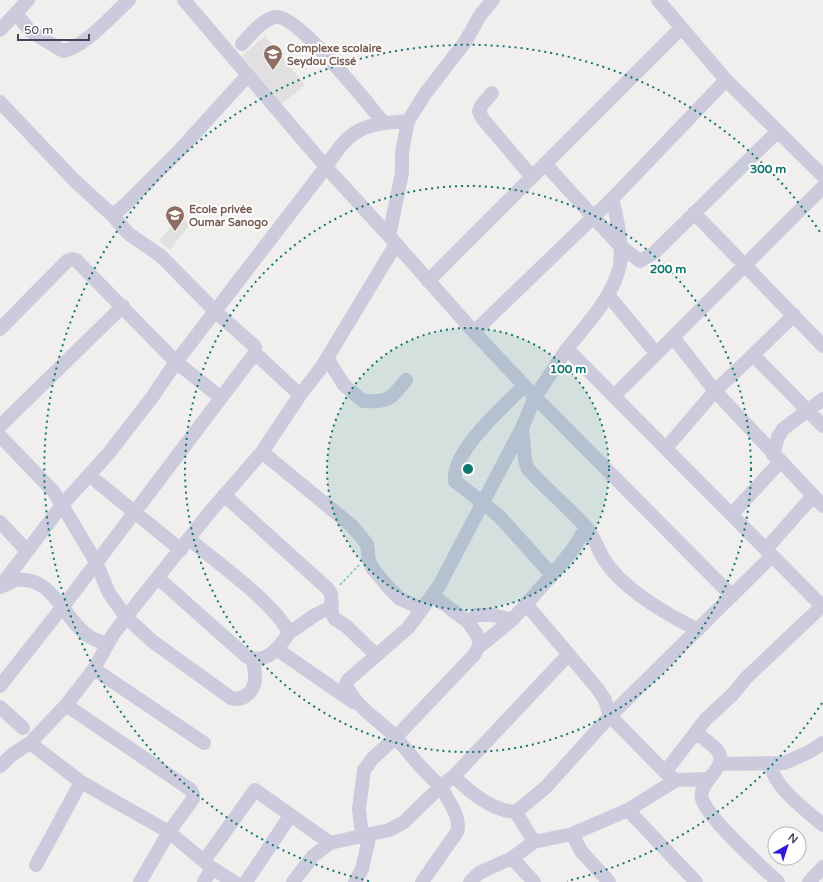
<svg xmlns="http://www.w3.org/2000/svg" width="823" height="882" font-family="'Varela Round',sans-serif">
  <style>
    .education { fill: #e1dfdf }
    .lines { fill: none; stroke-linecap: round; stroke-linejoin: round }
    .path { stroke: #73c6cd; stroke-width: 1.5; stroke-dasharray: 3 2; stroke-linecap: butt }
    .minor { stroke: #cccbde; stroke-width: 14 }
    .ring { fill: none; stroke: #0f766e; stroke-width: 2; stroke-dasharray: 2 4 }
    .labels { text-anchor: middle; stroke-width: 4; stroke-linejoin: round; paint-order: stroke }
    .education-label { font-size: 11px; font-weight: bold; fill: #785e54; stroke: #fff; text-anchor: start }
    .centre { fill: #0f766e; stroke: #fff; stroke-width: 2 }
    .ring-label { font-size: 12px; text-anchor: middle; font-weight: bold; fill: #0f766e; stroke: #fff; stroke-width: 4; stroke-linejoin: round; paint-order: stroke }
  </style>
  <rect width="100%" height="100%" fill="#f0efed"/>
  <path class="education" d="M265,36L305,85L281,104L242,56Z
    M179,216L190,224L170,250L159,241Z"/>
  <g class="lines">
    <path class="path" d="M340,585L359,565"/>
    <path class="minor" d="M28,0L16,13L30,31L63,51C85,47 112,15 129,0
      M184,0L326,167L389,236
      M493,0L481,14L465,42L425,94L408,121L402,152V173L389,236L474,332L535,397L567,349
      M658,0L726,80L612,199C617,216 624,253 619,269C611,299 586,325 567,349L822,606L746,678L732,695L705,720L696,732C702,738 711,743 717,750C731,767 697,781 702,799C709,820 760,865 778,882
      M0,30L16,13
      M242,44C250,35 265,16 278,17C301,19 367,103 384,123
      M726,80L823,176
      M492,93L481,106L479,111L482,118L532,177
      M0,102L74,180L111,214L118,211L127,203L178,152L247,76
      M546,165L619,245L640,261L654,253L777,132
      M823,187L673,337L715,391L823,506
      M694,213L823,346
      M428,281L681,28
      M608,295L656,353
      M0,329L67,261L72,259L76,260L176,362L220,397
      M474,332L612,199
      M255,353L300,395
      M753,355L794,315
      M327,358L344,385L363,401C389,402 390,400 406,380
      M524,386C505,405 451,452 455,481L499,516L552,575L573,549L586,528
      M614,396L673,337
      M0,426L123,306
      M522,429L525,460L528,469C546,489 568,507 586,527C595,538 598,550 605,561C624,590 668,615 698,630
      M0,436L53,491L62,505L96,562L109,593L126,617L152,641L231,698C243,702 255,691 255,678C255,672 254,665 253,659
      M666,448L715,391L753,355L823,426
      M262,452L352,526L367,544L369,561L373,569L389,588L400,599L422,609
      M773,455L778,437L783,429L823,399
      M89,475L181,550
      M224,495L328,589L331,594L332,614L335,619L346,626L376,655
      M732,514L780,462
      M0,522L27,551
      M766,549L813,496
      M158,578L247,657C267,664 279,648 289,633C275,603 216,562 189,539
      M0,587L62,505L109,453L153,396L176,362L326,167C350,128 363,124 408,121
      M0,587C6,585 12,581 17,580C53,575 65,622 90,637C95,640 102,642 108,644
      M432,595L468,622L476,615H493L512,620
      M289,633L315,615L330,608
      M480,646L512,620L552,575
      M278,650L353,702
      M94,669L204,743
      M0,686L75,591L255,353V347L251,343L216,312L161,256L129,234L111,214
      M66,705L191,790L193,794V799L169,832L140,882
      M0,707L23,728
      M30,743L81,782L169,832L212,868L234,882
      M719,764L784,763L809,752L823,743
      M770,764C776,790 804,808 823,825
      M0,766L13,754L30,743L66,705L94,669L112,636L126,617L209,513L262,452L300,395L321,368L396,244
      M665,772L696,732
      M454,776L569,654
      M708,779L676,780L665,772L610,716L772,556
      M628,810L696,882
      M516,812L534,842
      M572,834L581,851L609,882
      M362,836L359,809L364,770L373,758L396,737L474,655C485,639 477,636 468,622
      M512,858L534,882
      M204,861L255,790L330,843
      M36,865L81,782
      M204,882L212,868
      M246,882L290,816
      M293,882L313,856L330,843L389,830L404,822L441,786C422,772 410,752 393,735C377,718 355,707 346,684L348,680L408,628L439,586L522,428L535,397L732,596
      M355,882L362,869L370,834
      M422,882L457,832C462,816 447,801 441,786L454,776C469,792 493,811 516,812L546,787L610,716L605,700L597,688L526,604
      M470,882L479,873L512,858L534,842L572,834L628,810L676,780
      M809,882L823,867"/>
  </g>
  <circle cx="468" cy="469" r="141" fill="#0f766e" fill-opacity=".12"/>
  <g class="ring">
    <circle cx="468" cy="469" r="141"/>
    <circle cx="468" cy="469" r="283"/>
    <path d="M822 703A424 424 0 0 1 567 881M369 881A424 424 0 1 1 822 235"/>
  </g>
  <defs>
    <symbol id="school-pin" viewBox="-11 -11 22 30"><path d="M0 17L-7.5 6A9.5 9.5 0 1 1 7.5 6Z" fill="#8d6e63" stroke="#fff"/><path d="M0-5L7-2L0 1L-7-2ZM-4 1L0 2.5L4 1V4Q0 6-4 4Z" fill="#fff"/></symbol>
  </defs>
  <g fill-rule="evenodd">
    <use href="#school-pin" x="262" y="43" width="22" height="30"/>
    <use href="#school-pin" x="164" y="204" width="22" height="30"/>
  </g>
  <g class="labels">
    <g class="education-label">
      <text x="287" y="52">Complexe scolaire<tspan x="287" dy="13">Seydou Cissé</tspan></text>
      <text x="189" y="213">Ecole privée<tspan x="189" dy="13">Oumar Sanogo</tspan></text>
    </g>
  </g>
  <circle cx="468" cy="469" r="6" class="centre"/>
  <g class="ring-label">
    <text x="768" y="173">300 m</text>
    <text x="668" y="273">200 m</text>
    <text x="568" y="373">100 m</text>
  </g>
  <g transform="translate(787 846) rotate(39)"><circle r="19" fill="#ffffff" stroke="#b5b5bd"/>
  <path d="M0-3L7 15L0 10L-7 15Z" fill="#3118df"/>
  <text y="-6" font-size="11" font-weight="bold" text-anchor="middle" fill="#46455b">N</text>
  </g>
  <path d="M18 34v6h71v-6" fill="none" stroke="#46455b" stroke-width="2"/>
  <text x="24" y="34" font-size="12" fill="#46455b" stroke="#ffffff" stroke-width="3" paint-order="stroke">50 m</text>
</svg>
